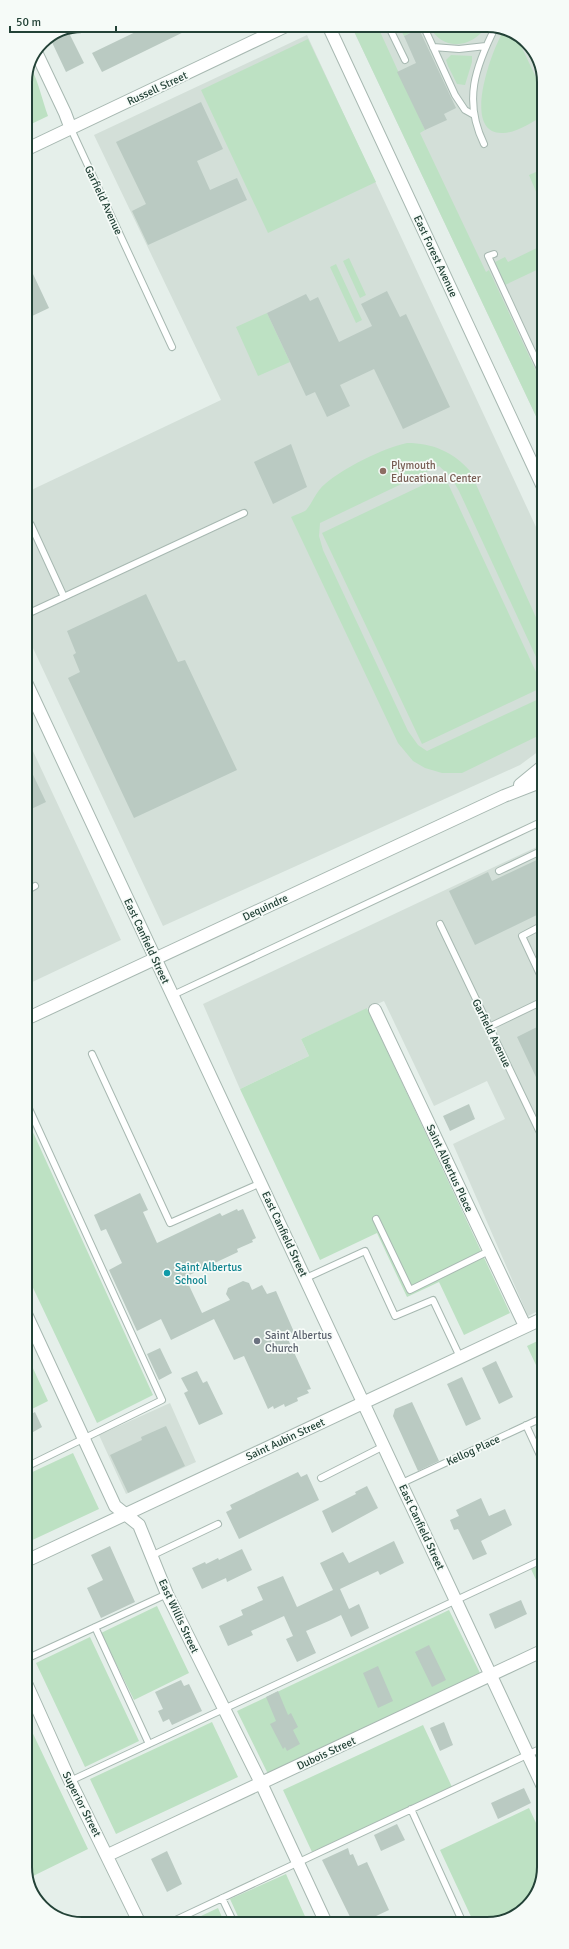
<svg xmlns="http://www.w3.org/2000/svg" width="569" height="1949" font-family="Signika,sans-serif">
  <style>
    .built { fill: #d3dfd8 }
    .green { fill: #bde1c3 }
    .building { fill: #bacac2 }
    .lines { fill: none; stroke-linecap: round; stroke-linejoin: round }
    .service-casing { stroke: #a7b8b1; stroke-width: 8 }
    .minor-casing { stroke: #a7b8b1; stroke-width: 14 }
    .tertiary-casing { stroke: #a7b8b1; stroke-width: 14 }
    .service { stroke: #fff; stroke-width: 6 }
    .minor { stroke: #fff; stroke-width: 12 }
    .tertiary { stroke: #fff; stroke-width: 12 }
    .education-dot { fill: #8d6e63; stroke: #f6fbf8; stroke-width: 1.5 }
    .culture-dot { fill: #0f9aa8; stroke: #f6fbf8; stroke-width: 1.5 }
    .worship-dot { fill: #6b7280; stroke: #f6fbf8; stroke-width: 1.5 }
    .labels { text-anchor: middle; stroke-width: 3.5; stroke-linejoin: round; paint-order: stroke }
    .street-label { font-size: 11px; fill: #234237; stroke: #f6fbf8 }
    .education-label { font-size: 11px; fill: #785e54; stroke: #f6fbf8; text-anchor: start }
    .culture-label { font-size: 11px; fill: #0d838f; stroke: #f6fbf8; text-anchor: start }
    .worship-label { font-size: 11px; fill: #5b616d; stroke: #f6fbf8; text-anchor: start }
    .rim { fill: none; stroke: #234237; stroke-width: 2 }
  </style>
  <rect width="100%" height="100%" fill="#e5efea"/>
  <path class="built" d="M351,25H494L525,39L543,71V431Z
    M307,35L543,542V748L520,765L163,926L25,631V493L221,400L94,135Z
    M25,734L121,940L26,985Z
    M543,844L544,1308L528,1316L453,1144L505,1119L487,1081L434,1106L384,1001L301,1039L309,1056L240,1089L203,1004Z
    M170,1403L196,1462L126,1494L99,1435Z"/>
  <path class="green" d="M351,25H377L425,130L420,133L486,272L489,270L543,386V431Z
    M398,25H412L414,31L404,36Z
    M429,25H487C473,49 441,52 429,25Z
    M504,30L525,39L528,45L522,48L543,92V116C532,122 516,133 503,133C460,135 492,49 504,30Z
    M308,39L376,182L268,233L201,90Z
    M451,55L472,56V62L465,85L457,84L448,66L446,60Z
    M31,68C39,83 42,100 48,116L25,127V82Z
    M543,169V191L537,194L529,175Z
    M543,245V267L505,285L495,262L505,257L508,262Z
    M349,258L366,295L360,298L343,261Z
    M336,264L362,320L356,323L330,267Z
    M267,313L290,362L258,376L236,327Z
    M407,443C433,443 453,452 470,471L543,633V672L459,491L451,477L439,466L320,523L319,536L323,550L408,731L418,745L427,751L543,697V732L540,735L462,773H442L425,768L413,761L398,743L291,517C295,515 301,513 305,511C311,506 316,491 325,484C345,467 381,449 407,443Z
    M444,475L543,687L422,744L322,533Z
    M367,1008L510,1313L464,1335L439,1282L407,1297L377,1233L320,1260L240,1089L309,1056L301,1039Z
    M26,1117L153,1395L97,1423L26,1273Z
    M544,1338V1382L527,1346Z
    M26,1353L48,1401L26,1412Z
    M544,1422V1443L536,1426Z
    M73,1453L99,1509L26,1543V1475Z
    M544,1564V1597L531,1569Z
    M157,1606L189,1673L134,1700L101,1633Z
    M449,1610L480,1673L268,1774L237,1711Z
    M90,1637L139,1741L85,1767L36,1663Z
    M26,1719L88,1849L27,1879L26,1878Z
    M212,1722L238,1777L116,1834L90,1779Z
    M423,1725L452,1787L312,1852L283,1790Z
    M529,1808L544,1840V1867L532,1901L485,1923H474L440,1850Z
    M286,1874L308,1923H241L230,1899Z
    M218,1908L225,1924H184Z"/>
  <path class="building" d="M150,25H198L102,72L92,53Z
    M419,29L456,108L444,114L447,120L425,130L397,72L416,63L404,36Z
    M68,31L84,63L66,72L50,38Z
    M201,102L223,149L197,161L210,190L237,178L247,200L148,245L132,211L146,204L116,142Z
    M25,257L49,308L30,317L25,307Z
    M387,291L400,317L406,314L450,407L403,429L374,369L340,385L350,406L327,417L315,392L306,396L267,313L306,294L310,301L318,297L339,342L372,326L361,304Z
    M291,444L307,487L273,504L254,462Z
    M146,594L178,662L185,660L237,770L134,818L68,678L80,672L73,655L76,653L67,631Z
    M25,758L46,802L25,812Z
    M543,857V912L475,945L449,891L488,872L492,881Z
    M543,1024V1033L544,1094L517,1037Z
    M469,1104L475,1119L450,1131L443,1116Z
    M140,1193L148,1210L143,1212L157,1243L220,1213L222,1216L237,1209L238,1211L243,1209L256,1238L252,1240L253,1242L237,1249L238,1252L185,1277L202,1313L230,1300L226,1294L228,1288L243,1281L249,1283L252,1290L262,1285L267,1294L276,1291L294,1332L286,1335L311,1389L307,1390L309,1393L297,1398L298,1401L285,1407L284,1404L274,1409L273,1406L268,1409L244,1356L234,1360L214,1319L171,1340L161,1319L137,1331L109,1270L122,1263L106,1229L101,1231L94,1215Z
    M160,1348L172,1373L159,1380L147,1354Z
    M496,1361L513,1397L499,1404L482,1368Z
    M197,1371L203,1383L207,1381L223,1414L199,1425L184,1393L188,1391L181,1378Z
    M462,1377L481,1419L466,1426L447,1384Z
    M412,1402L439,1461L418,1471L393,1416L395,1409Z
    M35,1412L42,1427L26,1436V1417Z
    M166,1426L185,1466L128,1493L110,1455L142,1440L141,1437Z
    M298,1472L301,1477L307,1474L319,1500L239,1539L226,1512L232,1509L230,1505Z
    M367,1486L378,1508L332,1533L322,1511L356,1494L355,1492Z
    M481,1498L489,1516L505,1509L512,1525L481,1541L487,1554L473,1560L458,1529L454,1530L450,1520L459,1516L456,1510Z
    M394,1541L404,1563L380,1575L378,1571L340,1589L349,1609L359,1604L369,1628L351,1637L341,1615L331,1620L306,1631L316,1653L297,1662L286,1639L293,1636L284,1616L251,1631L253,1635L228,1646L219,1626L243,1615L241,1610L263,1600L257,1587L283,1576L297,1607L333,1590L320,1563L343,1552L349,1563Z
    M110,1546L135,1602L101,1618L87,1588L103,1580L91,1555Z
    M242,1549L252,1570L227,1582L226,1578L202,1589L192,1568L205,1562L206,1564L218,1558L219,1560Z
    M521,1600L527,1614L495,1629L489,1614Z
    M429,1645L446,1680L432,1687L415,1652Z
    M378,1666L393,1701L378,1708L363,1673Z
    M181,1680L184,1686L189,1684L202,1711L172,1725L169,1719L163,1722L158,1711L163,1709L155,1692Z
    M278,1691L288,1715L291,1713L298,1727L293,1730L300,1744L287,1751L285,1747L283,1749L270,1724L276,1721L266,1697Z
    M444,1722L453,1745L440,1751L430,1728Z
    M524,1788L531,1803L498,1819L491,1803Z
    M397,1824L405,1840L381,1851L374,1835Z
    M348,1848L350,1855L353,1854L358,1866L367,1862L389,1910L361,1923H353L322,1860Z
    M167,1851L182,1884L167,1892L151,1859Z"/>
  <g class="lines">
    <defs>
      <path id="service" d="M388,25L405,60
        M423,25L455,95L465,110L474,115
        M433,47L459,49L486,46
        M71,129L172,347
        M484,144C463,101 475,67 496,26
        M494,254L488,256L543,375
        M25,517L31,525L64,597
        M25,615L244,513
        M499,871L543,850
        M26,891L35,886
        M440,924L544,1141
        M543,925L522,936L543,981
        M173,995L543,821
        M489,1027L543,1001
        M92,1054L170,1223L261,1183
        M26,1102L162,1400L26,1467
        M376,1219L410,1290L489,1251
        M306,1278L365,1251L395,1316L433,1300L460,1357
        M526,1425L544,1464
        M321,1478L384,1446
        M402,1483L544,1417
        M151,1556L218,1524
        M95,1627L149,1744
        M26,1659L167,1594
        M70,1781L544,1559
        M411,1809L463,1923
        M222,1898L234,1923
        M167,1924L544,1747"/>
      <path id="minor" d="M328,25L543,487
        M37,54L65,113L71,129
        M25,150L288,25
        M25,680L544,1789
        M375,1010L525,1326
        M26,1314L115,1506L139,1525L167,1594L261,1783L326,1923
        M26,1561L544,1318
        M26,1683L70,1781L140,1924
        M108,1855L544,1650"/>
      <path id="tertiary" d="M520,785L543,766
        M26,1019L504,796L543,781"/>
    </defs>
    <use href="#service" class="service-casing"/>
    <use href="#minor" class="minor-casing"/>
    <use href="#tertiary" class="tertiary-casing"/>
    <use href="#service" class="service"/>
    <use href="#minor" class="minor"/>
    <use href="#tertiary" class="tertiary"/>
  </g>
  <circle class="education-dot" cx="383" cy="471" r="4"/>
  <circle class="culture-dot" cx="167" cy="1273" r="4"/>
  <circle class="worship-dot" cx="257" cy="1341" r="4"/>
  <g class="labels">
    <g class="street-label">
      <text transform="translate(157 88) rotate(-25)" y="4">Russell Street</text>
      <text transform="translate(104 200) rotate(65)" y="4">Garfield Avenue</text>
      <text transform="translate(436 256) rotate(65)" y="4">East Forest Avenue</text>
      <text transform="translate(265 907) rotate(-25)" y="4">Dequindre</text>
      <text transform="translate(147 941) rotate(65)" y="4">East Canfield Street</text>
      <text transform="translate(492 1033) rotate(64)" y="4">Garfield Avenue</text>
      <text transform="translate(450 1168) rotate(65)" y="4">Saint Albertus Place</text>
      <text transform="translate(285 1234) rotate(65)" y="4">East Canfield Street</text>
      <text transform="translate(285 1439) rotate(-25)" y="4">Saint Aubin Street</text>
      <text transform="translate(473 1450) rotate(-25)" y="4">Kellog Place</text>
      <text transform="translate(422 1527) rotate(65)" y="4">East Canfield Street</text>
      <text transform="translate(179 1616) rotate(65)" y="4">East Willis Street</text>
      <text transform="translate(326 1753) rotate(-25)" y="4">Dubois Street</text>
      <text transform="translate(82 1804) rotate(63)" y="4">Superior Street</text>
    </g>
    <g class="education-label">
      <text x="391" y="469">Plymouth<tspan x="391" dy="13">Educational Center</tspan></text>
    </g>
    <g class="culture-label">
      <text x="175" y="1271">Saint Albertus<tspan x="175" dy="13">School</tspan></text>
    </g>
    <g class="worship-label">
      <text x="265" y="1339">Saint Albertus<tspan x="265" dy="13">Church</tspan></text>
    </g>
  </g>
  <path d="M0 0H569V1949H0ZM82 32H487A50 50 0 0 1 537 82V1867A50 50 0 0 1 487 1917H82A50 50 0 0 1 32 1867V82A50 50 0 0 1 82 32Z" fill="#f6fbf8" fill-rule="evenodd"/>
  <path class="rim" d="M82 32H487A50 50 0 0 1 537 82V1867A50 50 0 0 1 487 1917H82A50 50 0 0 1 32 1867V82A50 50 0 0 1 82 32Z"/>
  <path d="M10 26v6h106v-6" fill="none" stroke="#234237" stroke-width="2"/>
  <text x="16" y="26" font-size="12" fill="#234237" stroke="#f6fbf8" stroke-width="3" paint-order="stroke">50 m</text>
</svg>
